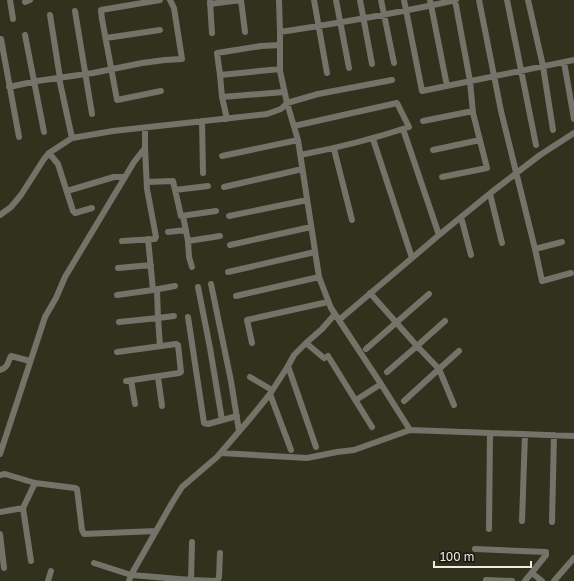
<svg xmlns="http://www.w3.org/2000/svg" width="574" height="581" font-family="'Golos Text',sans-serif">
  <style>
    .lines { fill: none; stroke-linecap: round; stroke-linejoin: round }
    .street { stroke: #737369; stroke-width: 6 }
  </style>
  <rect width="100%" height="100%" fill="#31321e"/>
  <g class="lines">
    <path class="street" d="M10,0L13,19
      M160,0L101,10L102,19L117,100L161,91
      M279,0L280,32V71L287,103L298,140L319,277L331,308L381,384L410,430
      M314,0L327,73
      M336,0L349,68
      M360,0L372,64
      M381,0L394,63
      M404,0L422,91L574,60
      M430,0L447,86
      M479,0L501,111L535,249L542,281L571,273
      M507,0L536,145
      M528,0L543,66L553,130
      M25,2L30,0
      M210,2L212,33
      M210,4L241,0L245,32
      M75,11L92,114
      M50,15L60,78
      M280,32C339,23 398,13 456,0
      M25,35L44,132
      M106,38L160,30
      M1,39L19,137
      M564,62L574,119
      M280,69L220,75L217,53L261,46L280,45
      M220,75L222,97L284,92
      M59,78L72,138
      M9,87L37,81L93,73L142,63L165,60L182,59L174,8L170,0
      M222,97L227,119
      M202,121L203,173
      M423,121L473,111
      M294,126L397,103L409,127C373,139 337,148 300,155
      M403,129L439,235
      M373,139L412,258
      M334,149L352,220
      M433,150L480,140
      M49,153L58,164L73,211L75,213L92,208
      M222,156L298,140
      M442,177L487,168L473,113L470,81L455,0
      M147,182L173,181L181,216L216,211
      M224,187L281,174L302,169
      M175,190L208,186
      M67,191L114,177H125
      M490,194L502,243
      M0,215L11,207L21,195L44,159L49,153L72,138L113,131L267,114L281,109L287,103L318,94L392,80
      M183,216L188,241L220,236
      M229,216L307,200
      M461,217L471,255
      M168,232L186,230
      M122,241L155,239L156,237L147,189L145,148V128
      M188,241L189,257L192,267
      M230,245L311,227
      M535,249L562,242
      M118,268L151,265
      M228,272L315,252
      M211,284L231,381L239,431
      M198,287L210,348L222,420
      M153,290L175,286
      M157,290L158,318L174,316
      M370,293L417,346L387,372
      M117,295L153,290L148,239
      M236,296L319,277
      M188,317L204,423L208,424L237,416
      M339,320L412,258L439,235L493,191L540,155L574,133
      M119,322L158,318L160,346
      M252,343L247,320L328,302
      M306,343L324,358
      M366,349L429,294
      M117,352L176,344L178,345L181,372L179,373L126,381
      M328,356L372,427
      M288,366L316,447
      M0,370C9,367 7,363 11,356L30,361
      M158,377L162,406
      M250,377L272,390
      M131,380L135,404
      M270,394L291,450
      M356,400L381,384
      M404,401L439,369L417,346L445,321
      M454,405L439,369L459,351
      M221,453L307,458L337,452L354,450L410,430L574,436
      M0,454L45,317L56,298L65,277L134,162L145,148
      M0,475L5,474L35,483L75,488L77,489L82,530L84,534L156,531
      M23,508L31,561
      M0,512L23,508L35,483
      M522,521L525,434
      M552,522L554,435
      M489,529L490,433
      M0,534L4,568
      M475,549L546,552V555L525,581
      M220,553L219,578L216,581L191,580L131,575L172,503L182,487L217,457L248,421L270,394L288,366L294,355L306,343L322,329L335,314
      M94,563L131,575L129,581
      M532,573L542,581
      M191,580L192,542
      M486,580L512,581
      M48,581L51,571
      M554,581L574,558"/>
  </g>
  <path d="M434 561v6h97v-6" fill="none" stroke="#edeee1" stroke-width="2"/>
  <text x="440" y="561" font-size="12" fill="#edeee1" stroke="#191910" stroke-width="3" paint-order="stroke">100 m</text>
</svg>
